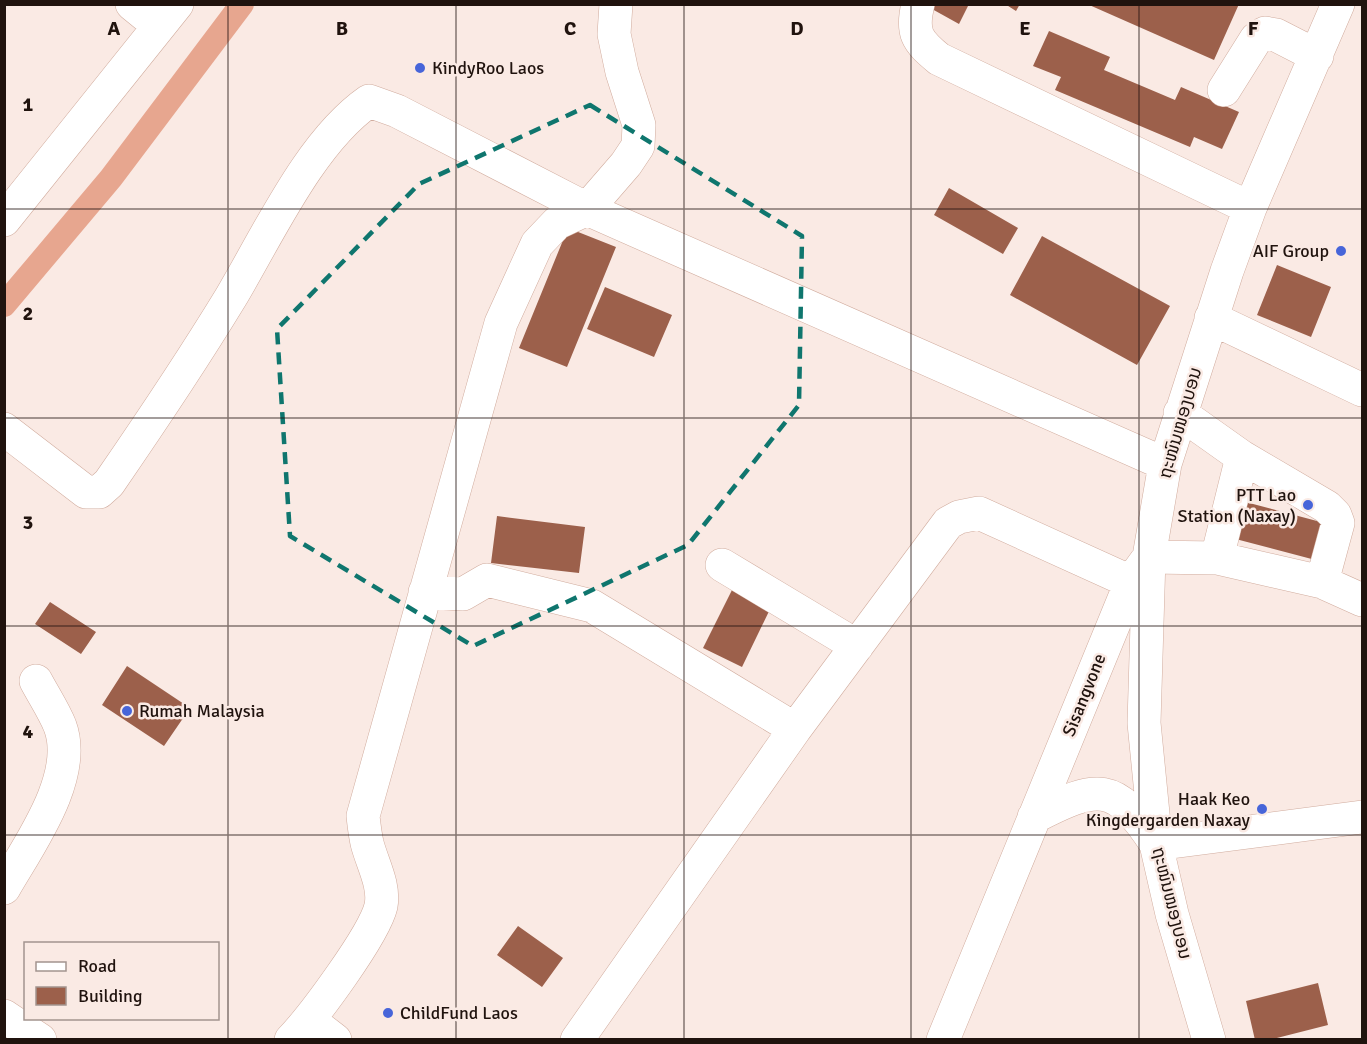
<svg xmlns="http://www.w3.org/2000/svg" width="1367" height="1044" font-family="Signika,'Noto Sans Lao',sans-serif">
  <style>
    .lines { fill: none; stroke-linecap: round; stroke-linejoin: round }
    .canal { stroke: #e7a68f; stroke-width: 24 }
    .building { fill: #9c604b }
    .minor-casing { stroke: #d1ac9e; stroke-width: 34 }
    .minor { stroke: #fff; stroke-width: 33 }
    .marked { fill: none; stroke: #0f766e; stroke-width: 4.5; stroke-dasharray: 12 8; stroke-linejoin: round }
    .grid { fill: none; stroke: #20130e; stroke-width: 1.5; stroke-opacity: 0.55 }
    .poi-dot { fill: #4765d9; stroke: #faeae4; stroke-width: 2 }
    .labels { text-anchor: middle; stroke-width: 5; stroke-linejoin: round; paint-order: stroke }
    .poi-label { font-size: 18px; fill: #20130e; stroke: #faeae4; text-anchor: start }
    .street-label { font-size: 18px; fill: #20130e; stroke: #faeae4 }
    .grid-label { font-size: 20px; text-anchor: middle; font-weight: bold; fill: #20130e; stroke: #faeae4; stroke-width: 5; stroke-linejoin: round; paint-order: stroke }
  </style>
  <rect width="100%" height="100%" fill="#faeae4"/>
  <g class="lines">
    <path class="canal" d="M4,305L111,178L242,4"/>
  </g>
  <path class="building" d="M923,4H969L959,24Z
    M1005,4H1020L1016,11Z
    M1087,4H1239L1214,60Z
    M1049,31L1110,57L1104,70L1175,100L1181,87L1239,112L1222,149L1194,137L1190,147L1055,90L1061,77L1033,66Z
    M949,188L1018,228L1003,254L934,215Z
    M568,228L616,247L567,367L519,348Z
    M1042,236L1170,306L1137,365L1010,295Z
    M1277,265L1331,287L1311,337L1257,315Z
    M605,287L672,315L654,357L587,329Z
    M1238,500L1332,525L1323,562L1228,537Z
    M497,516L585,527L579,573L491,563Z
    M735,584L773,603L742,667L703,648Z
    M50,602L96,632L81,654L35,624Z
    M127,666L190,708L164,746L102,705Z
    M518,926L563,958L542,987L497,955Z
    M1318,983L1328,1025L1269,1040H1255L1246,1001Z"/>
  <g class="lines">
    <defs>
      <path id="minor" d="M132,4L159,26
        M918,4C911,33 917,41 939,59L1250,208
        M1224,90L1256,39L1265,33L1276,35L1317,56
        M4,220L177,4
        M1211,318L1362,390
        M1180,413L1242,457L1327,507L1335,515L1338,523L1322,582
        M4,429L86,492H99L109,483C151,422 192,361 231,297C268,235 310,142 369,101L397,111L587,209L1165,464
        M1217,558L1242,457
        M722,565L857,646
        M425,592L463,594L487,580L592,606L795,729
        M1034,817C1098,784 1115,781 1156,844L1362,817
        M4,888C28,846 79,777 60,726C54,711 44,696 36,681
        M4,1016L40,1040
        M309,1020L335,1040
        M291,1040C313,1017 374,935 381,906C385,885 372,863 367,843C365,834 364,825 363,816L501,323L537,244L557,223L587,209L626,164L638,146L639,125L622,72L614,34L616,4
        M577,1040L795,729L948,523L959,517L979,513L1131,582
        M943,1040L1131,582L1149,557L1217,558L1322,582L1362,600
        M1209,1040L1172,914L1156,844L1144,723L1149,557L1165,464L1227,271L1250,208L1338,4"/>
    </defs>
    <use href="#minor" class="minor-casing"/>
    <use href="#minor" class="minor"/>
  </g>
  <path class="marked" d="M590,105L802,236L799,405L688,545L473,646L290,536L277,329L419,184Z"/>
  <path class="grid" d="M228,4V1040M456,4V1040M684,4V1040M911,4V1040M1139,4V1040M4,209H1362M4,418H1362M4,626H1362M4,835H1362"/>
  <g class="poi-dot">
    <circle cx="420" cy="68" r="6"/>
    <circle cx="1341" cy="251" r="6"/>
    <circle cx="1308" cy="505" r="6"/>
    <circle cx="127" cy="711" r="6"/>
    <circle cx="1262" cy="809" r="6"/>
    <circle cx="388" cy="1013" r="6"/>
  </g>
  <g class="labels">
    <g class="poi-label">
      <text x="432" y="74">KindyRoo Laos</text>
      <text x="1329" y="257" text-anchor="end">AIF Group</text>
      <text x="1296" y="501" text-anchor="end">PTT Lao<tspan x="1296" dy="21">Station (Naxay)</tspan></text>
      <text x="139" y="717">Rumah Malaysia</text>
      <text x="1250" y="805" text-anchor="end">Haak Keo<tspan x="1250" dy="21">Kingdergarden Naxay</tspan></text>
      <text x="400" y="1019">ChildFund Laos</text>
    </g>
    <g class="street-label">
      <text transform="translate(1180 423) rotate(-74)" y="6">ຖະໜົນໜອງບອນ</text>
      <text transform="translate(1084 695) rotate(-68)" y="6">Sisangvone</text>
      <text transform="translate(1172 903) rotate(76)" y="6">ຖະໜົນໜອງບອນ</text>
    </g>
  </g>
  <g class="grid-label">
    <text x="114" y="35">A</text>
    <text x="342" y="35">B</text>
    <text x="570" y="35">C</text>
    <text x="797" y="35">D</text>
    <text x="1025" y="35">E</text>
    <text x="1253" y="35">F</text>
    <text x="28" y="111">1</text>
    <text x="28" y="320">2</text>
    <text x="28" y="529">3</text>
    <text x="28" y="738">4</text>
  </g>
  <rect width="1367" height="1044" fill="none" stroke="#20130e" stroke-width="12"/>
  <rect x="24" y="942" width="195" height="78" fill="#faeae4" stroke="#a3948e" stroke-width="1.5"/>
  <rect x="36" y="962" width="30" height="9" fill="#ffffff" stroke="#a3948e" stroke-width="1.5"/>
  <text x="78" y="972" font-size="18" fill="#20130e">Road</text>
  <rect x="36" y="987" width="30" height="18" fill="#9c604b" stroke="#a3948e" stroke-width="1.5"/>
  <text x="78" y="1002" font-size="18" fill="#20130e">Building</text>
</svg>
